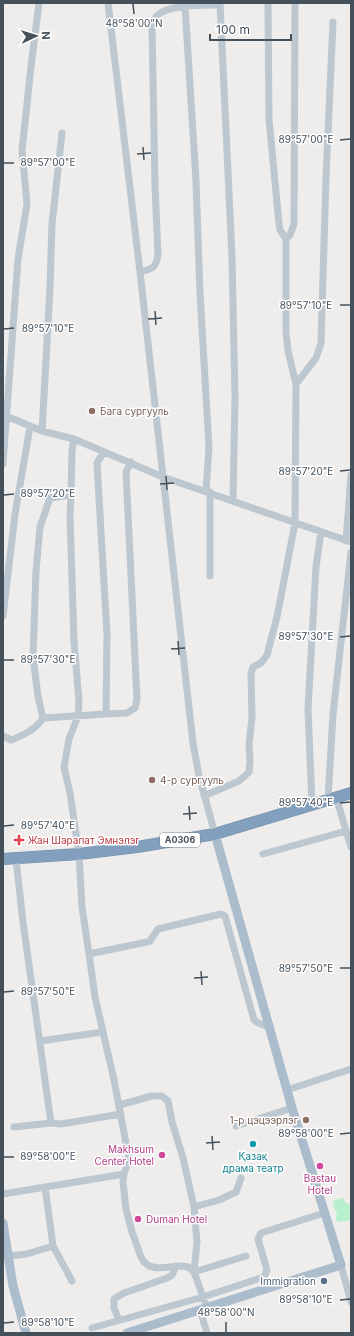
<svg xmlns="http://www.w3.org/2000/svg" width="354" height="1336" font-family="Inter,sans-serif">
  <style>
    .green { fill: #b8efcc }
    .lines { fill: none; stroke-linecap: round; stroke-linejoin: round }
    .highway-casing { stroke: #6e8ba8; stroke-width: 12 }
    .minor { stroke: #bcc7cf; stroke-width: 7 }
    .major { stroke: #abbccc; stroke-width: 9 }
    .highway { stroke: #82a0bd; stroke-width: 11 }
    .ticks { fill: none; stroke: #44505a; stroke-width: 1.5 }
    .education-dot { fill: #8d6e63; stroke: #fff; stroke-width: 1.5 }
    .health-dot { fill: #e0444e; stroke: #fff; stroke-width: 1.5 }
    .culture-dot { fill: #0f9aa8; stroke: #fff; stroke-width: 1.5 }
    .hotel-dot { fill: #d1479c; stroke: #fff; stroke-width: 1.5 }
    .service-dot { fill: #5c6f8a; stroke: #fff; stroke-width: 1.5 }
    .labels { text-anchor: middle; stroke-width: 3; stroke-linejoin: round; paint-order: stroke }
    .shield { fill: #fff; stroke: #7c848c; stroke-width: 1 }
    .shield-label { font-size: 9px; font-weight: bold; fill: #44505a }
    .education-label { font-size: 10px; fill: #785e54; stroke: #fff; text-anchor: start }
    .health-label { font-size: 10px; fill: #be3a42; stroke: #fff; text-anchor: start }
    .hotel-label { font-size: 10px; fill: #b23c85; stroke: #fff; text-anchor: end }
    .culture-label { font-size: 10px; fill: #0d838f; stroke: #fff }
    .service-label { font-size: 10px; fill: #4e5e75; stroke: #fff; text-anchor: end }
    .ticks-label { font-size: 10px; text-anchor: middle; fill: #44505a; stroke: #fff; stroke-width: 3; stroke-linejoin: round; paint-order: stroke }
  </style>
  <rect width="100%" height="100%" fill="#efecec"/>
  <path class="green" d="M343,1198L346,1203L351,1205V1219L347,1221L337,1222L336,1217L337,1214L333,1204L334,1200Z"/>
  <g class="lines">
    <defs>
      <path id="highway" d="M3,859L79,854L137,847L215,834L351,793"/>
    </defs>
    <use href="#highway" class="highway-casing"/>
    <path class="minor" d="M108,3L140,272L193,743L199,776L215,834
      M220,3L232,257L235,398L233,501
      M268,3L269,119L279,224L280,230L286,239
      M295,3L294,224L290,235L286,239V332L288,351L296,384
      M185,6L196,181L200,293L209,447L206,491
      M140,272C152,269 156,268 158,255L155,186L152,26C153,23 154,19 156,17C165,4 204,5 219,5
      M4,415L42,431L74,439L163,477L351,542
      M42,431L50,288L52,224L62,133
      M74,439L72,451L71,495L70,516L74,641L79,702L78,716L69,739L64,767L70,793L79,854L82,907L89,954L95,997L114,1080L129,1159L124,1174L123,1182L126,1209L132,1232L141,1257L144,1262L149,1266L157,1268L182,1266L188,1267L194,1272L246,1256
      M104,452L97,463L107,634L106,714L127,713L135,708L137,700L126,472L131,462
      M3,464L18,259L27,204L22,150L31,67L39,3
      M210,492V576
      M346,541L351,475
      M3,616L15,514L30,427
      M43,718L38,696L33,657L36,571L40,527L50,498L71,495
      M3,736L11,740C24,735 35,730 43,718L106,714
      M204,796L239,781L249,772L250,760L249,744L252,718L251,674L253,667L261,663L267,655L277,617L295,523L296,384L316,358L321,343L326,177L333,22
      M336,797L351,847
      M328,799L333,714L351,552
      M312,804L308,709L316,567L321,532
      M263,854L346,831
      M89,954L147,942L150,941L158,929L221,914L225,916L254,1020L258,1023L269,1027
      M40,1041L103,1032
      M287,1090L351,1069
      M119,1105L152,1096H162L168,1101L172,1122L183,1158L194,1207L197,1242L194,1272L207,1308
      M51,1123L61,1124L121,1114
      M236,1126L292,1108
      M14,1127L51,1123L23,922L16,859
      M45,1187L53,1246L72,1281
      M3,1194L124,1174
      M194,1207L219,1200L236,1192L241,1178
      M8,1256L27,1254L53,1246
      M341,1265L351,1302
      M200,1310L207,1333
      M119,1320L114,1308V1299L124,1293L167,1278L172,1275L176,1266
      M92,1328L203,1297L264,1277L267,1270L258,1239L261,1233L324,1213"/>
    <path class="major" d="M3,1223L13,1286L26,1333
      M127,1333L341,1265L292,1108L215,834"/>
    <use href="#highway" class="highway"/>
  </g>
  <path class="ticks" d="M133,4L134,14M340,140L350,139M143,147L144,160M137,154L151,153M4,163H14M340,305H350M155,311L156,325M148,319L162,318M4,329L14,328M340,471L350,470M166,476L167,490M160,484L174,483M4,495L14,494M340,637L350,636M178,641L179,655M171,649L185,648M4,660H14M340,803L350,802M189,806L190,820M183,814L197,813M4,826L14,825M340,968H350M201,971L202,985M194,978L208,977M4,992L14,991M340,1134L350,1133M212,1136L213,1150M206,1143L220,1142M4,1157H14M340,1300L350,1299M226,1322V1332M4,1323L14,1322"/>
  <g class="education-dot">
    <circle cx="92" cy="411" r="4"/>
    <circle cx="152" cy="780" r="4"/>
    <circle cx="306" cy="1120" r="4"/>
  </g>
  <path class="health-dot" d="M17 834h4v4h4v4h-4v4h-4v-4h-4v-4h4z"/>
  <circle class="culture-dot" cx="253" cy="1144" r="4"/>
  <g class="hotel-dot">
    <circle cx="162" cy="1155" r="4"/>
    <circle cx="320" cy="1166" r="4"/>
    <circle cx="138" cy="1219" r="4"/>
  </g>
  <circle class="service-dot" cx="324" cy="1281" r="4"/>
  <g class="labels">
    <rect class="shield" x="160" y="833" width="40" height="14" rx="3"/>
    <g class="shield-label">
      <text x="180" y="843">A0306</text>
    </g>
    <g class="education-label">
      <text x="100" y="415">Бага сургууль</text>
      <text x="160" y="784">4-р сургууль</text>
      <text x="298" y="1124" text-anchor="end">1-р цэцээрлэг</text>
    </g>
    <g class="health-label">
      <text x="28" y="844">Жан Шарапат Эмнэлэг</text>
    </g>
    <g class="hotel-label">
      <text x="154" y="1153">Makhsum<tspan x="154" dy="12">Center Hotel</tspan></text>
      <text x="320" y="1182" text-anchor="middle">Bastau<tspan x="320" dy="12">Hotel</tspan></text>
      <text x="146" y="1223" text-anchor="start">Duman Hotel</text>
    </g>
    <g class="culture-label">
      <text x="253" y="1160">Қазақ<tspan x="253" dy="12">драма театр</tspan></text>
    </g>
    <g class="service-label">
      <text x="316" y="1285">Immigration</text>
    </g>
  </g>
  <g class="ticks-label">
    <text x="134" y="27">48°58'00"N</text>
    <text x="306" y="143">89°57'00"E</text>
    <text x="48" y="166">89°57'00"E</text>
    <text x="306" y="309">89°57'10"E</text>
    <text x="48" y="332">89°57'10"E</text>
    <text x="306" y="475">89°57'20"E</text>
    <text x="48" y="497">89°57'20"E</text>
    <text x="306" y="640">89°57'30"E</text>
    <text x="48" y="663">89°57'30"E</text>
    <text x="306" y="806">89°57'40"E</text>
    <text x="48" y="829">89°57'40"E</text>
    <text x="306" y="972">89°57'50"E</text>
    <text x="48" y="995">89°57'50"E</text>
    <text x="306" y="1137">89°58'00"E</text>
    <text x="48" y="1160">89°58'00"E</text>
    <text x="306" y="1303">89°58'10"E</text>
    <text x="226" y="1316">48°58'00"N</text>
    <text x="48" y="1326">89°58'10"E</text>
  </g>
  <rect width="354" height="1336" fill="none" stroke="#44505a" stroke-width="8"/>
  <g transform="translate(36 36) rotate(86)" stroke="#ffffff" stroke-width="3" paint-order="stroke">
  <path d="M0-3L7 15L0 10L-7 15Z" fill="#44505a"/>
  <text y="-6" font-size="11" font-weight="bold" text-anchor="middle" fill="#44505a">N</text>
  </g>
  <path d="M210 34v6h81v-6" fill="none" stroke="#44505a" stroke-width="2"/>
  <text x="216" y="34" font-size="12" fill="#44505a" stroke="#ffffff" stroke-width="3" paint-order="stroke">100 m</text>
</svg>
